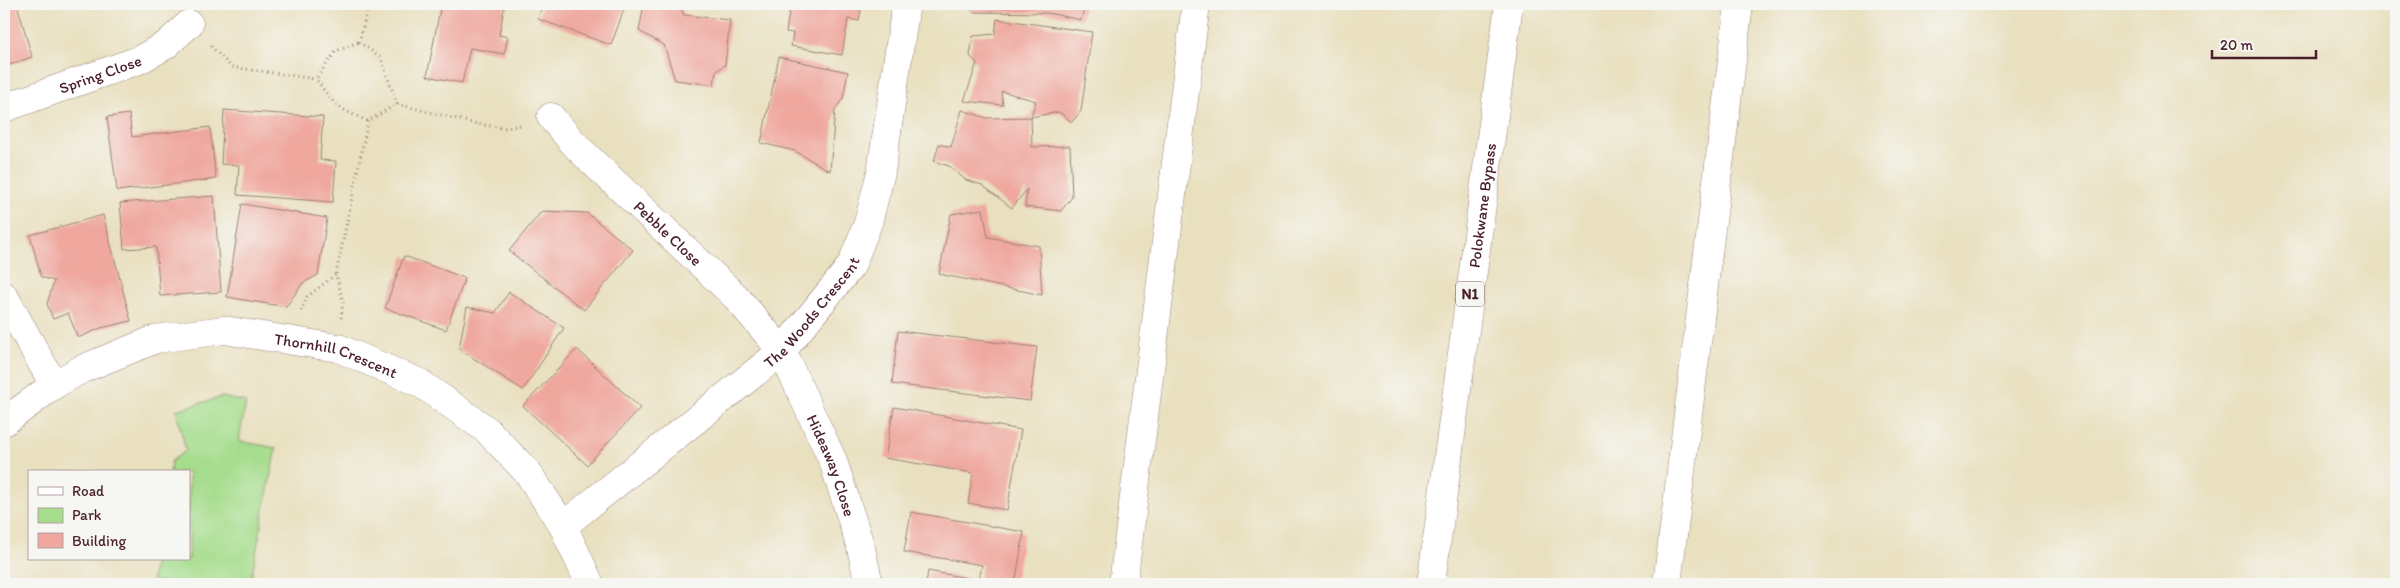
<svg xmlns="http://www.w3.org/2000/svg" width="2400" height="588" font-family="Itim,sans-serif">
  <style>
    .green { fill: #a6dd8d; stroke: #787e5c }
    .building { fill: #efa79e }
    .lines { fill: none; stroke-linecap: round; stroke-linejoin: round }
    .street-casing { stroke: #9a8075; stroke-width: 29 }
    .primary-casing { stroke: #9a8075; stroke-width: 29 }
    .highway-casing { stroke: #9a8075; stroke-width: 29 }
    .path { stroke: #9a8075; stroke-width: 3; stroke-dasharray: 1 4; stroke-linecap: butt }
    .street { stroke: #fff; stroke-width: 28 }
    .primary { stroke: #fff; stroke-width: 28 }
    .highway { stroke: #fff; stroke-width: 28 }
    .labels { text-anchor: middle; stroke-width: 4.5; stroke-linejoin: round; paint-order: stroke }
    .shield { fill: #f6f6f2; stroke: #7e6067; stroke-width: 1 }
    .shield-label { font-size: 15px; font-weight: bold; fill: #4a1f2b }
    .street-label { font-size: 16px; fill: #4a1f2b; stroke: #f6f6f2 }
  </style>
  <rect width="100%" height="100%" fill="#f6f6f2"/>
  <filter id="ink" filterUnits="userSpaceOnUse"><feTurbulence type="fractalNoise" baseFrequency=".02" numOctaves="2"/><feDisplacementMap in="SourceGraphic" scale="10" xChannelSelector="R" yChannelSelector="G"/><feConvolveMatrix kernelMatrix="1 2 1 2 8 2 1 2 1" color-interpolation-filters="sRGB"/></filter>
  <filter id="wash" filterUnits="userSpaceOnUse"><feTurbulence type="fractalNoise" baseFrequency=".0096" numOctaves="4" result="noise"/><feDisplacementMap in="SourceGraphic" scale="20" xChannelSelector="R" yChannelSelector="G"/><feGaussianBlur stdDeviation="1.12" result="paint"/><feColorMatrix in="noise" values="0 0 0 0 0 0 0 0 0 0 0 0 0 0 0 0 0 1.4 0 .05"/><feComposite in="paint" operator="in"/></filter>
  <g filter="url(#wash)">
    <rect width="100%" height="100%" fill="#e9e0bf"/>
    <path class="green" d="M222,397L246,402L239,441L276,448L250,584H176L152,580L155,559H189V472H170L171,461L186,451L176,410Z"/>
    <g id="blocks">
      <path class="building" d="M4,4H17L32,57L4,67Z
        M441,4H505L499,35L508,37L504,54L470,48L462,83L427,76Z
        M543,4H626L611,45L538,19Z
        M644,4H679L684,15L730,20L725,65L716,71L714,85L675,80L664,45L639,31Z
        M778,4H862L859,21L848,19L842,55L791,46L793,33L786,32L790,8L777,6Z
        M968,4H1085L1081,20L1048,13L973,12Z
        M997,19L1092,32L1081,111L1072,122L1059,112L1031,117L1036,101L1001,91L1003,105L964,101L977,63L970,56L973,36L995,34Z
        M779,57L848,72L843,98L835,110L830,171L795,151L761,143Z
        M224,110L323,117L320,160L336,161L333,202L237,195L239,165L221,164Z
        M962,110L987,118L1031,117L1032,147L1070,146L1072,197L1061,211L1025,207L1027,189L1012,208L982,185L966,180L949,166L934,161L939,144L951,147Z
        M129,114L132,137L210,127L216,179L117,191L107,117Z
        M214,196L221,292L160,296L156,247L124,249L120,203Z
        M242,204L327,218L318,275L303,283L286,307L227,297Z
        M983,209L988,237L1039,246L1042,295L939,274L951,214Z
        M542,211L587,213L633,250L584,310L509,251Z
        M103,215L131,321L101,328L78,338L68,313L53,319L47,304L54,281L41,277L30,235Z
        M404,256L465,278L446,330L385,308Z
        M509,292L564,328L523,390L459,349L467,307L495,313Z
        M898,331L1037,347L1030,401L892,384Z
        M577,349L640,408L587,465L523,406Z
        M894,407L1021,430L1007,510L968,503L973,473L885,458Z
        M911,512L1024,532L1015,584H926L928,571L979,580L982,565L904,552Z"/>
    </g>
  </g>
  <g filter="url(#ink)">
    <use href="#blocks" fill-opacity="0" stroke="#9a8075" stroke-width="1"/>
    <g class="lines">
      <defs>
        <g id="street">
          <path id="s1" d="M4,108L139,60L166,45L189,24"/>
          <path id="s2" d="M551,117L578,148L736,297L782,351L833,461L861,548L869,584"/>
          <path d="M4,296L54,385"/>
          <path id="s3" d="M4,422L54,385L82,369L156,339L224,330L338,348L420,383L487,430L528,473L563,526L590,584"/>
          <path id="s4" d="M563,526L782,351L851,266L868,223L881,172L906,4"/>
        </g>
        <path id="primary" d="M1123,584L1196,4
          M1667,584L1739,4"/>
        <g id="highway">
          <path id="s5" d="M1431,584L1509,4"/>
        </g>
      </defs>
      <use href="#street" class="street-casing"/>
      <use href="#primary" class="primary-casing"/>
      <use href="#highway" class="highway-casing"/>
      <path class="path" d="M359,42L381,58L397,104L368,121C338,109 334,105 316,79L336,51Z
        M359,42L369,4
        M211,46L231,67L316,79
        M397,104L477,124L506,128L521,125
        M301,311L307,297L336,274
        M341,318L343,302L336,274L368,121"/>
      <use href="#street" class="street"/>
      <use href="#primary" class="primary"/>
      <use href="#highway" class="highway"/>
    </g>
  </g>
  <g class="labels">
    <rect class="shield" x="1456" y="281.5" width="28" height="25" rx="4"/>
    <g class="shield-label">
      <text x="1470" y="299">N1</text>
    </g>
    <g class="street-label">
      <text dy="6" stroke="none"><textPath href="#s1" startOffset="102">Spring Close</textPath></text>
      <text dy="6" stroke="none"><textPath href="#s5" startOffset="382">Polokwane Bypass</textPath></text>
      <text dy="6" stroke="none"><textPath href="#s2" startOffset="165">Pebble Close</textPath></text>
      <text dy="6" stroke="none"><textPath href="#s4" startOffset="329">The Woods Crescent</textPath></text>
      <text dy="6" stroke="none"><textPath href="#s3" startOffset="358">Thornhill Crescent</textPath></text>
      <text dy="6" stroke="none"><textPath href="#s2" startOffset="454">Hideaway Close</textPath></text>
    </g>
  </g>
  <rect width="2400" height="588" fill="none" stroke="#f6f6f2" stroke-width="20"/>
  <rect x="28" y="470" width="162" height="90" fill="#f6f6f2" stroke="#b1a0a2"/>
  <rect x="38" y="487" width="25" height="8" fill="#ffffff" stroke="#b1a0a2"/>
  <text x="72" y="496" font-size="15" fill="#4a1f2b">Road</text>
  <rect x="38" y="508" width="25" height="15" fill="#a6dd8d" stroke="#b1a0a2"/>
  <text x="72" y="520" font-size="15" fill="#4a1f2b">Park</text>
  <rect x="38" y="533" width="25" height="15" fill="#efa79e" stroke="#b1a0a2"/>
  <text x="72" y="546" font-size="15" fill="#4a1f2b">Building</text>
  <path d="M2212 50v8h104v-8" fill="none" stroke="#4a1f2b" stroke-width="2.5"/>
  <text x="2220" y="50" font-size="15" fill="#4a1f2b" stroke="#f6f6f2" stroke-width="4" paint-order="stroke">20 m</text>
</svg>
